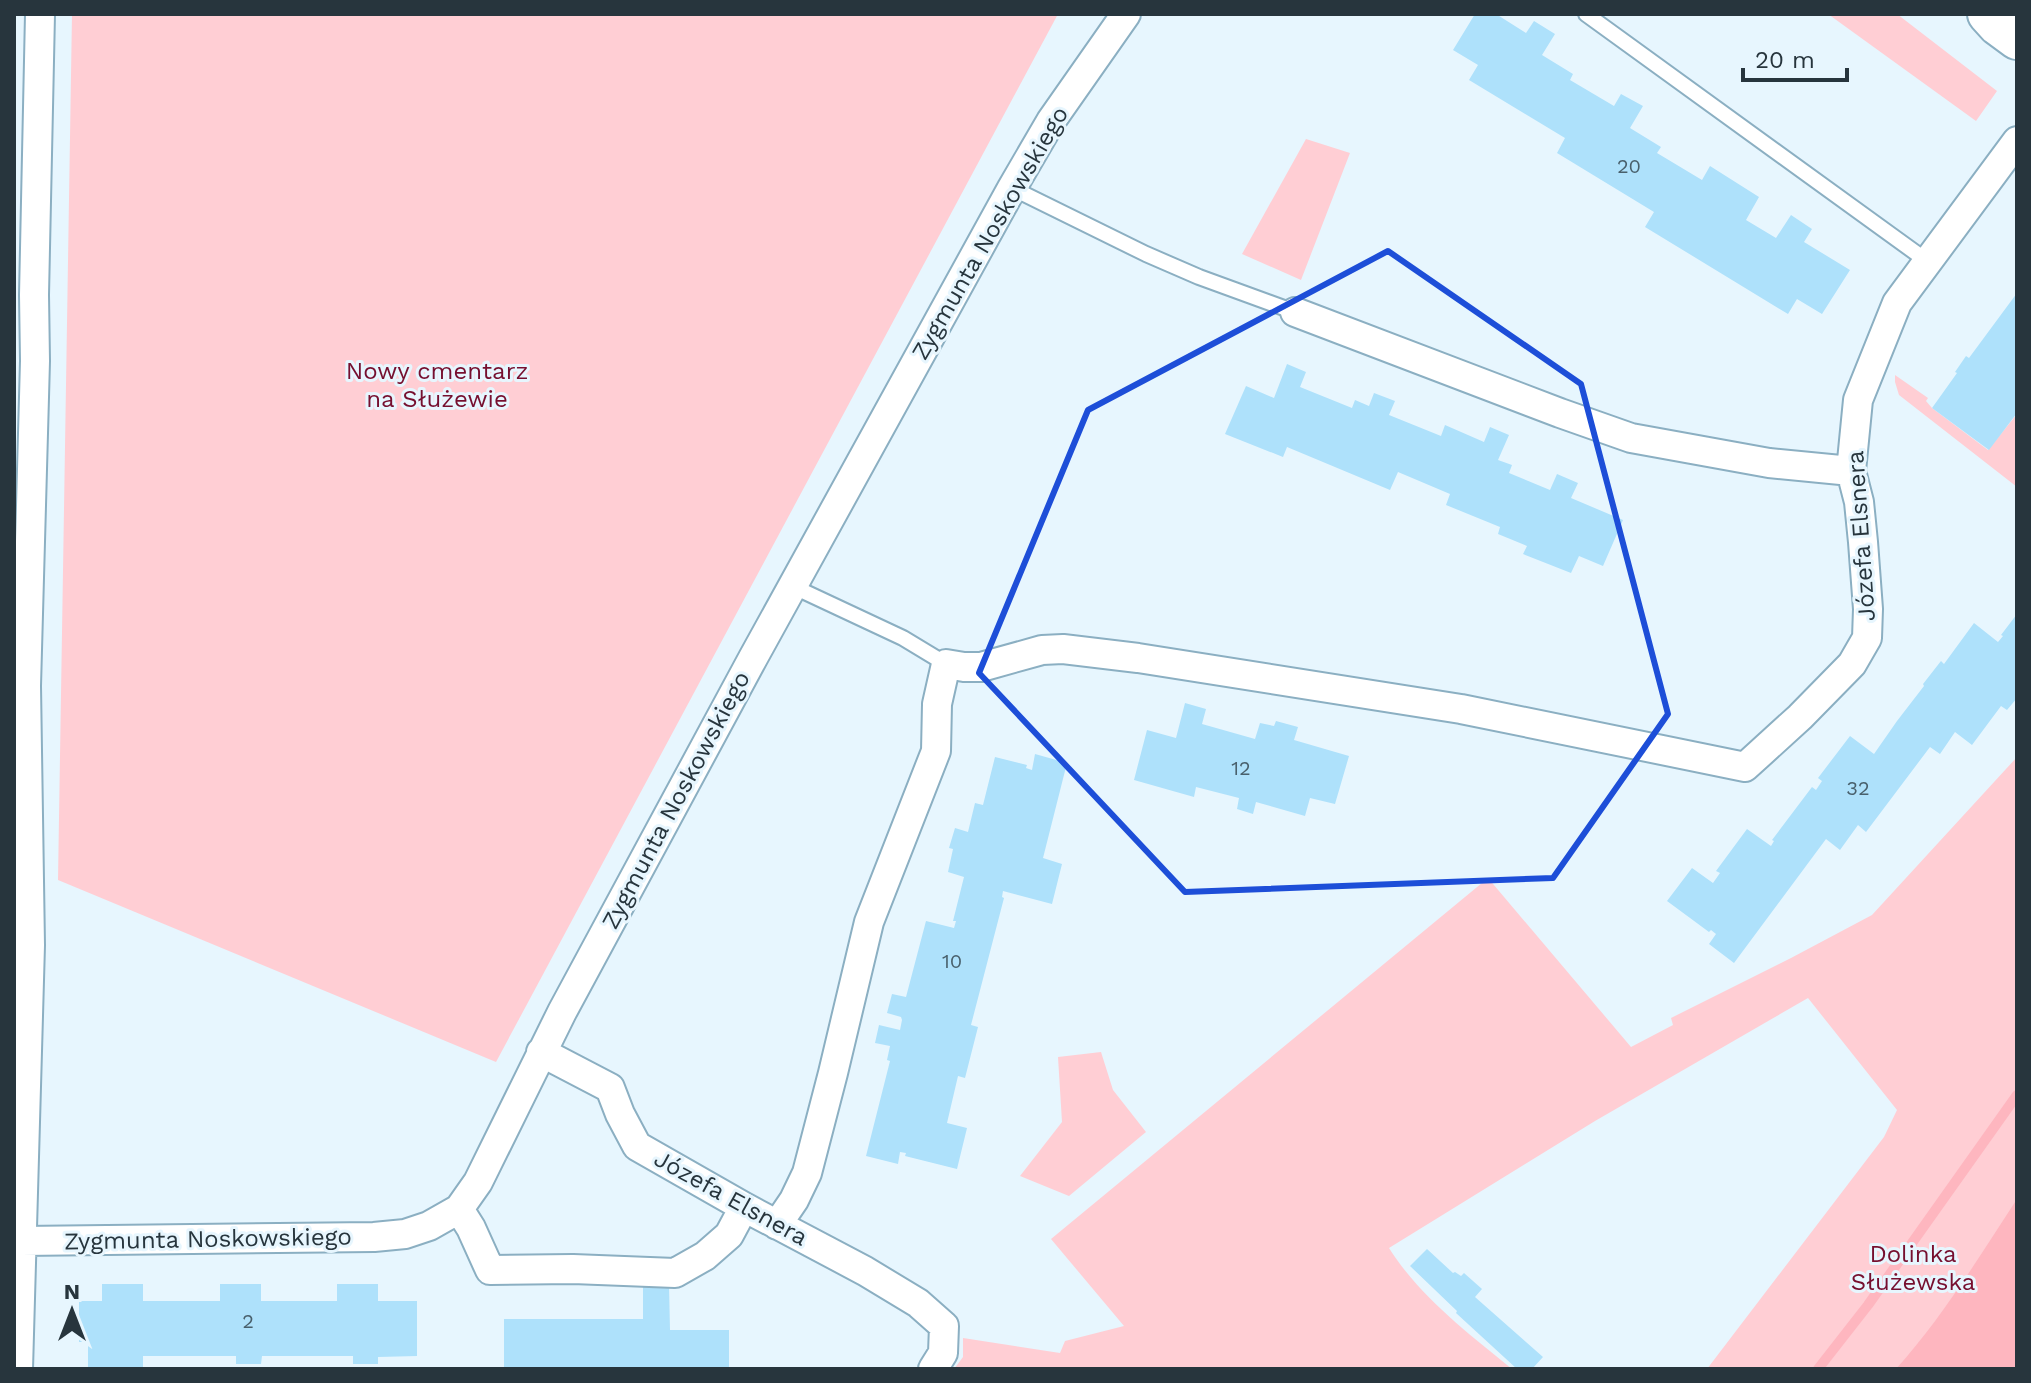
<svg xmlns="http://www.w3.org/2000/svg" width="2031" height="1383" font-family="'Work Sans',sans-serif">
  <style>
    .green { fill: #ffced4 }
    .water { fill: #feb6bf }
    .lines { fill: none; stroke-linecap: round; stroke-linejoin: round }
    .stream { stroke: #feb6bf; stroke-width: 10 }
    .building { fill: #aee1fb }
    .lane-casing { stroke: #8bafc2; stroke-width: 18 }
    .street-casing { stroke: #8bafc2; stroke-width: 32 }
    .secondary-casing { stroke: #8bafc2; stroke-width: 44 }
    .lane { stroke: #fff; stroke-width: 14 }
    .street { stroke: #fff; stroke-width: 28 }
    .secondary { stroke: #fff; stroke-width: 40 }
    .marked { fill: none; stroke: #1d4ed8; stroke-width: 6; stroke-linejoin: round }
    .labels { text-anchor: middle; stroke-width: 6; stroke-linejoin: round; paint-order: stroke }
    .number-label { font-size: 20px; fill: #49606c }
    .street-label { font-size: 24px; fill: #27353d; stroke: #e7f6fe }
    .park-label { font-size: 24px; fill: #760f2f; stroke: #e7f6fe }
  </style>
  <rect width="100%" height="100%" fill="#e7f6fe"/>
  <path class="green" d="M72,14H1058L496,1062L58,880Z
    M1828,14H1897L1997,91L1976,121Z
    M1306,139L1350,153L1301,280L1242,254Z
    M1895,375L1928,398L1926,401L1932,408L1988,450L2017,414V487L1899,395L1895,382Z
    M2017,757V1369H1707L1884,1137L1897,1110L1808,998L1595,1121L1389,1248C1420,1297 1468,1333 1512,1369H954L963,1357V1338L1060,1353L1065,1341L1124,1326L1051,1239L1488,878L1631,1047L1673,1025L1671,1018L1791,958L1872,915Z
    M1101,1052L1113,1090L1146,1132L1069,1196L1020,1176L1062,1122L1058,1057Z"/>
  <path class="water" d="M2017,1199V1369H1896C1942,1318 1979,1257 2017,1199Z"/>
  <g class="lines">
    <path class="stream" d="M1818,1369L1868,1305L2017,1095"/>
  </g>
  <path class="building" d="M1475,14H1496L1526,33L1534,21L1555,34L1542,55L1573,74L1570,80L1614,106L1621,94L1643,106L1630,128L1661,147L1657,153L1702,180L1710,166L1759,197L1746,220L1776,238L1791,215L1812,229L1804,242L1850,270L1822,314L1797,299L1788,314L1645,227L1654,212L1557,153L1565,138L1469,80L1478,65L1453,50Z
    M2017,293V413L1989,450L1932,408L1957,373L1955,372L1966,356L1969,358Z
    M1287,364L1306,372L1300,387L1352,408L1355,400L1369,406L1374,393L1395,401L1389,415L1441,436L1445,425L1484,442L1490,427L1509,435L1498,460L1512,465L1509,473L1550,490L1557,474L1578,483L1571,498L1623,520L1603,566L1579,556L1571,573L1523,554L1527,546L1498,534L1500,527L1446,505L1450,494L1398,472L1390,490L1287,447L1283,457L1225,434L1246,386L1274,398Z
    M2017,614V698L2007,710L2001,706L1972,745L1955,732L1940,754L1930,747L1866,832L1858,825L1840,850L1826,839L1734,963L1709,944L1716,934L1711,930L1709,932L1667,901L1692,868L1713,883L1720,873L1716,871L1747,829L1771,846L1774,841L1772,840L1812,787L1816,790L1822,781L1818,778L1850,736L1874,754L1897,721L1924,686L1923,684L1941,661L1944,664L1974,623L1998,642L2003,636L2001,635Z
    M1185,703L1206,709L1202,724L1255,739L1260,723L1274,726L1276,721L1298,727L1294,740L1349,756L1335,804L1310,798L1305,816L1256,802L1253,814L1237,809L1239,798L1196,787L1194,797L1134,780L1147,730L1176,738Z
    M1035,754L1067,763L1043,858L1062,864L1052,904L1003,891L1002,897L1004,898L971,1025L978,1027L965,1078L958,1076L947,1123L967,1128L957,1169L905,1156L906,1153L900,1152L898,1164L866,1156L890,1061L887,1060L890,1046L875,1043L879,1025L900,1030L902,1020L901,1017L887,1013L892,994L906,997L926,921L954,928L956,921H953L964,877L948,872L953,849L949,848L955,828L968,832L975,803L983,805L995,757L1027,765L1026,768L1032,770Z
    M1427,1249L1453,1273L1455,1272L1461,1276L1464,1273L1482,1289L1475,1297L1543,1357L1532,1369H1517L1456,1313L1457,1311L1410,1266Z
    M102,1284H143V1301H220V1284H261V1301H337V1284H378V1301H417V1356L378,1357V1364H353V1356H262L261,1364H236V1356H143V1369H88V1342H79V1301H102Z
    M643,1284H669L670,1330H729V1369H504V1319H643Z"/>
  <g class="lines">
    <defs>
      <path id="lane" d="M1586,14L1927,261
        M1012,188L1146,254L1199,277L1295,312
        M792,586L903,638L946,664"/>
      <path id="street" d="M1295,312L1560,413L1631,438L1769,463L1851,471
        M541,1052L610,1088L620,1114L637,1146L744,1207L865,1271L918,1303L944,1326L943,1353L933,1369
        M459,1209L471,1228L490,1270L573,1269L675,1273L705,1256L729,1235L744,1207
        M777,1225L794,1200L807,1173L833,1073L869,922L936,751L937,704L946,664L964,667H981L1042,650L1063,649L1138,658L1461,709L1745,767L1800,717L1852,664L1867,638L1868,609L1863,542L1859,502L1851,471L1858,400L1897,303L2017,141
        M22,1241L374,1237L405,1234L429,1226L459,1209L478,1182L562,1012L753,658L1012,188L1051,121L1126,14
        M18,1369L30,945L26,686L35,361L34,295L40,14"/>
      <path id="secondary" d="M1988,14L1998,25L2017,39"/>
    </defs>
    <use href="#lane" class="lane-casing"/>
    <use href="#street" class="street-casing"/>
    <use href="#secondary" class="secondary-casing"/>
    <use href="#lane" class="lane"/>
    <use href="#street" class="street"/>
    <use href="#secondary" class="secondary"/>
  </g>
  <path class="marked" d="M1388,251L1581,384L1668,714L1553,878L1185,892L979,673L1088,410Z"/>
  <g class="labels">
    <g class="number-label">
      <text x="1629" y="173">20</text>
      <text x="1241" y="775">12</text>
      <text x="1858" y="795">32</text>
      <text x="952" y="968">10</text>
      <text x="248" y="1328">2</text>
    </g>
    <g class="street-label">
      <text transform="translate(990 233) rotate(-60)" y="8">Zygmunta Noskowskiego</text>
      <text transform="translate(1861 536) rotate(-94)" y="8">Józefa Elsnera</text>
      <text transform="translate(676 800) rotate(-62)" y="8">Zygmunta Noskowskiego</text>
      <text transform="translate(731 1198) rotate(29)" y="8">Józefa Elsnera</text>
      <text transform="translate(208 1239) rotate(-1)" y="8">Zygmunta Noskowskiego</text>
    </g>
    <g class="park-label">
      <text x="437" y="379">Nowy cmentarz<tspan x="437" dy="28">na Służewie</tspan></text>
      <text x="1913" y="1262">Dolinka<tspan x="1913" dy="28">Służewska</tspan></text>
    </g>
  </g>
  <rect width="2031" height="1383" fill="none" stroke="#27353d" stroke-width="32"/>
  <g transform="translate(72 1311)" stroke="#e7f6fe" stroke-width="6" paint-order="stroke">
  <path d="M0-6L14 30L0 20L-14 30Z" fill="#27353d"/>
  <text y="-12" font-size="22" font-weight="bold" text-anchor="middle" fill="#27353d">N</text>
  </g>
  <path d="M1743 68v12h104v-12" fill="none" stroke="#27353d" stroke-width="4"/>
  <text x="1755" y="68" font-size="24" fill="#27353d" stroke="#e7f6fe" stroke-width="6" paint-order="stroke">20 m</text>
</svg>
